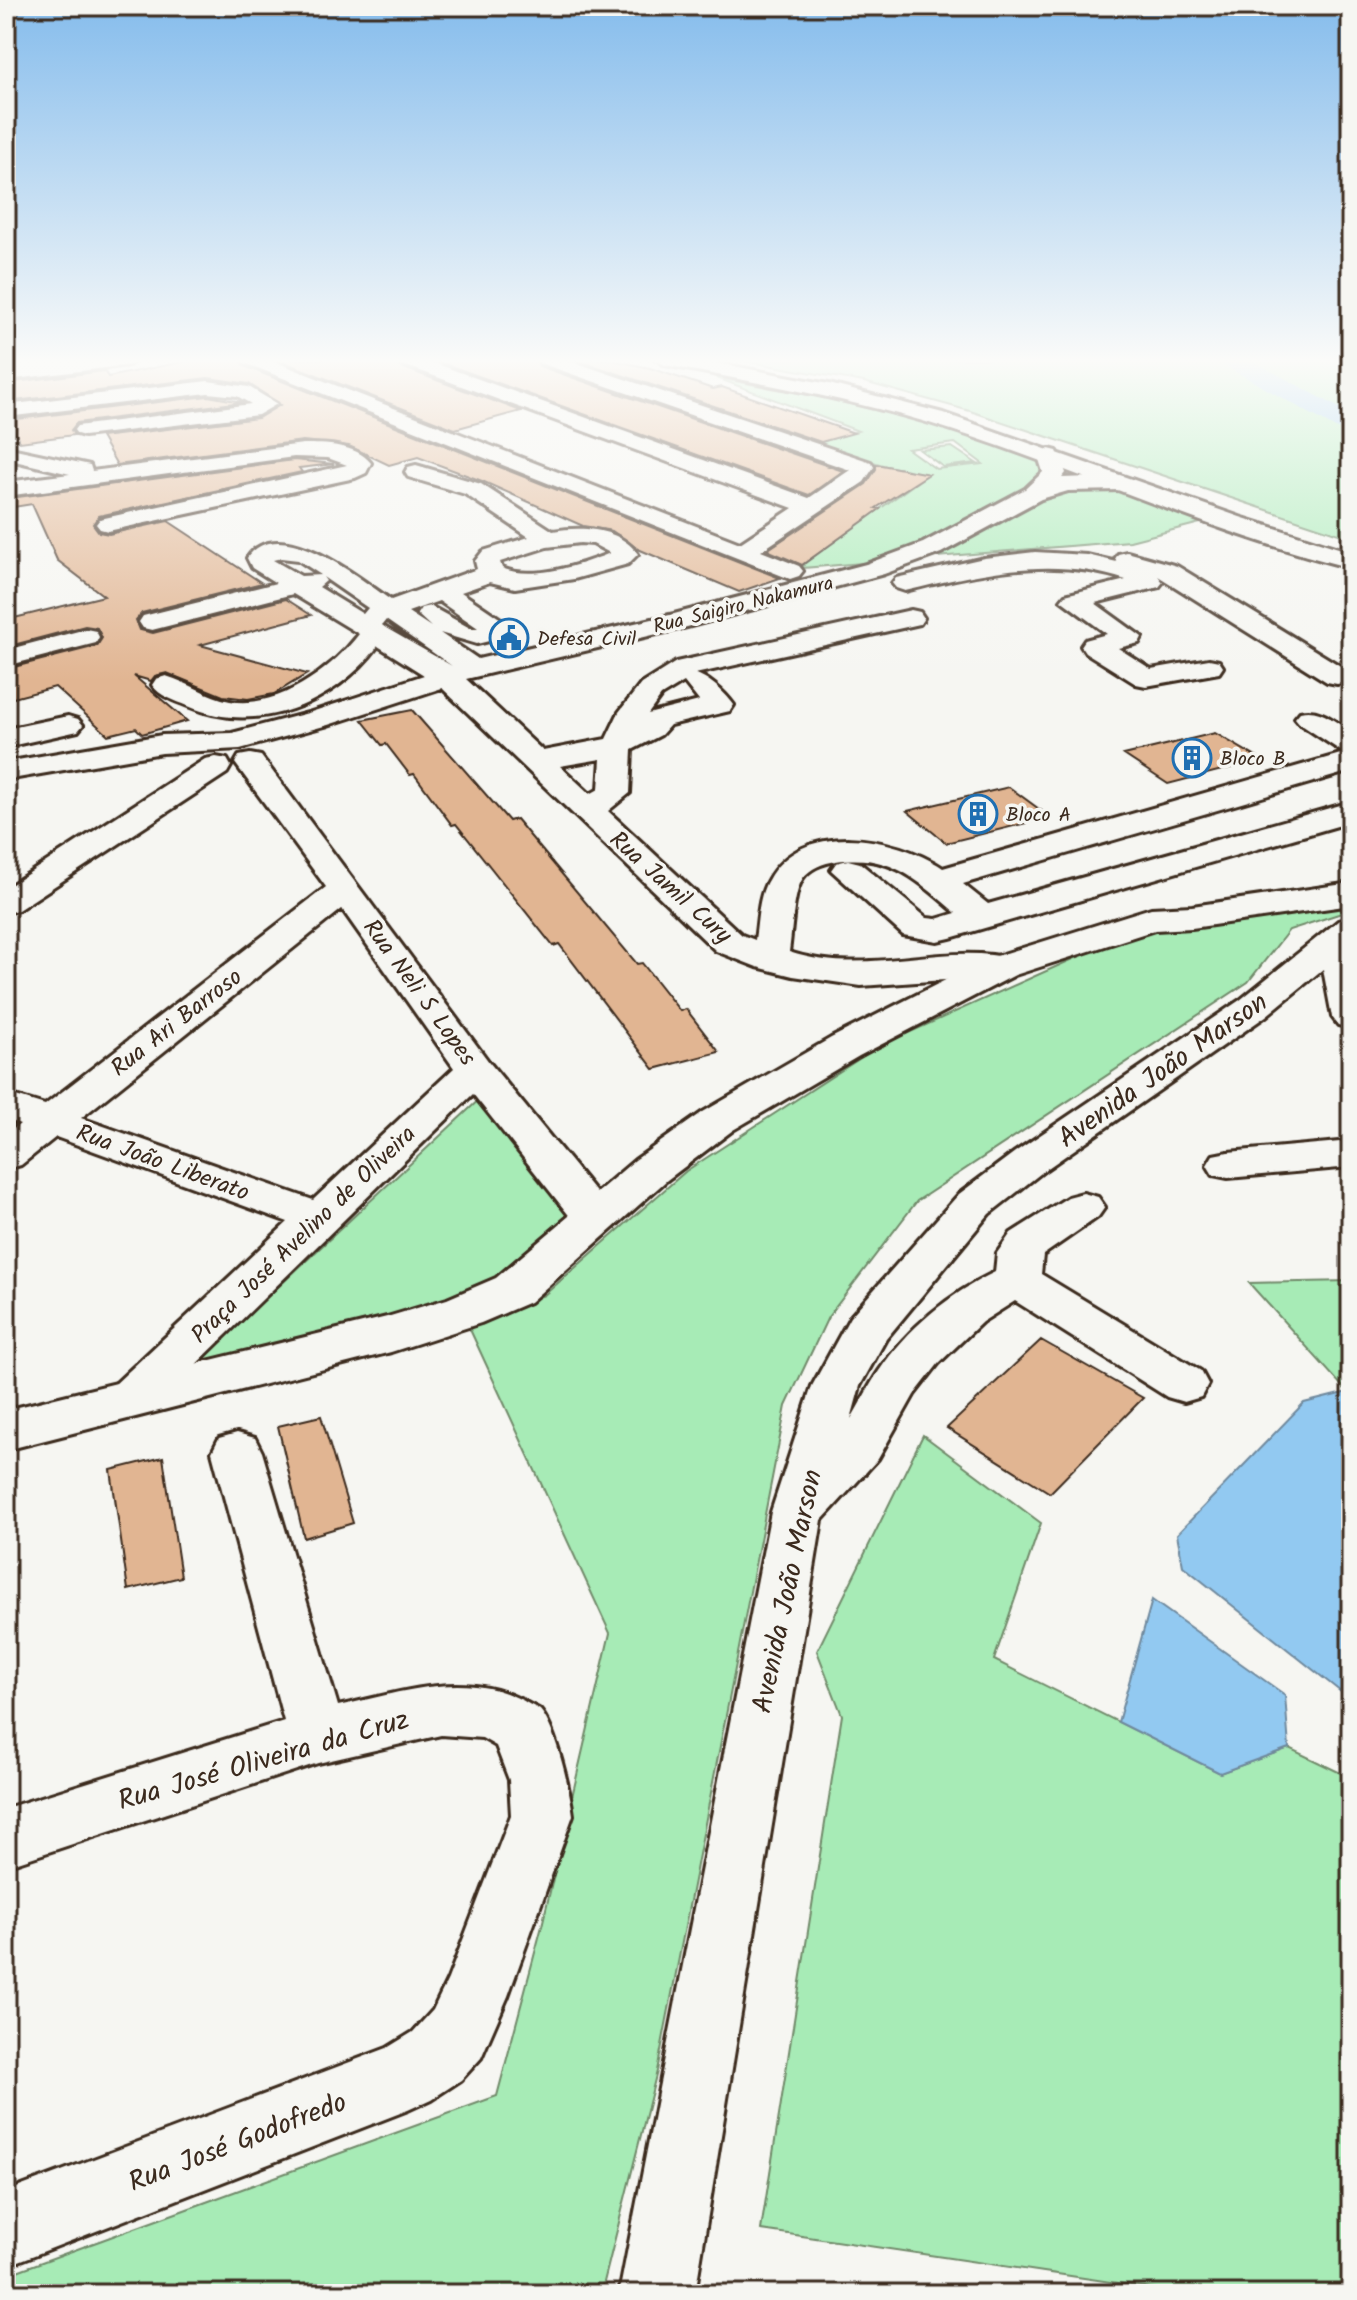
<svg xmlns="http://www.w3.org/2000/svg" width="1357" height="2300" font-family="Kalam,sans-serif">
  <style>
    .green { fill: #a7ebb6; stroke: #718a6a; stroke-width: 2; fill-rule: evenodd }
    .water { fill: #92c9f1; stroke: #6f899d; stroke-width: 2 }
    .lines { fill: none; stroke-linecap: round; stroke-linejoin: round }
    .river { fill: #92c9f1; fill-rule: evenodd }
    .building { fill: #e1b592; stroke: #3b2a1e; stroke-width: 2 }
    .minor-casing { stroke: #3b2a1e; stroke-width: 6 }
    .major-casing { stroke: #3b2a1e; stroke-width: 6 }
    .minor { fill: #f6f6f2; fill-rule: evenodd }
    .major { fill: #f6f6f2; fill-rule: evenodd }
    .labels { text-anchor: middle; stroke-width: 7; stroke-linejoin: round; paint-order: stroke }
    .far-street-label { font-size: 20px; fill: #3b2a1e; stroke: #f6f6f2 }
    .far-poi-label { font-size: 20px; fill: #3b2a1e; stroke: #f6f6f2; text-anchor: start }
    .street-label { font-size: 24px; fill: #3b2a1e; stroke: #f6f6f2 }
    .near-street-label { font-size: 28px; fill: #3b2a1e; stroke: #f6f6f2 }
  </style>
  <rect width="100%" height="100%" fill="#f6f6f2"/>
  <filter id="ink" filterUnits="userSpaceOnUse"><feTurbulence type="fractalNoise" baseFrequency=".0125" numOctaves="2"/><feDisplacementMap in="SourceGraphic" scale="16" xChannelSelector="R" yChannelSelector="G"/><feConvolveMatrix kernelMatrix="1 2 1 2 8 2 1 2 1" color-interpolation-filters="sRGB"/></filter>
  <g filter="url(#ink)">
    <path class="green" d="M733,359H1351V538L970,411L864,382Z
      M717,378L820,397L943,426L1204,522L1130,541L802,568L806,562L928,474L886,466L815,444L858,431ZM955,443L983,464L936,469L908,449Z
      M952,447L976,463L943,467L920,450Z
      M1351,899V910L1289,930L1248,982L917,1201L828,1317L786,1406L657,2071L601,2294H6V2275L497,2096L542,1926L610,1633L467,1323L544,1295L686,1171L879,1046L1100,947L1206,917Z
      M483,1096L575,1216L505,1275L421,1308L189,1370Z
      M1351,1281V1396L1249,1283Z
      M923,1435L1041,1523L994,1660L1220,1773L1289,1748L1351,1778V2294H1191L761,2230L842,1715L817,1651Z"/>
    <path class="water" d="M1348,1392L1351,1396V1700L1183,1566L1177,1534L1304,1403Z
      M1152,1600L1285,1695L1289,1748L1220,1773L1118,1722Z"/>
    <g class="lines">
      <path class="river" d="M1218,359H1249L1351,414V433L1341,431L1222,364Z"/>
    </g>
    <path class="building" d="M197,359H240L244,366L780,578L739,592L638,549L612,531L583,526L482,481L418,457L389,465L349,446L303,441L117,465L101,437L258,418L280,405L249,384L208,378L6,402V383L104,371L108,377Z
      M276,359H394L398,366L521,411L455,429Z
      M431,359H535L539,366L843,471L809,495Z
      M574,359H607L650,368L713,389L722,387L854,433L821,442Z
      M208,396L242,402L77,423L71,430L74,435L20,442L9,420Z
      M294,460L334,464L299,468L302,472L99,516L93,524L99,532L109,534L168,521L262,583L142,613L136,620L140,630L153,633L286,599L311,615L200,645L307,674L274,694L248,699L223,696L167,673L155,676L151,681L134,676L187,721L142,734L136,728L108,735L55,687L6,700V669L97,646L102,638L97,628L85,626L6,647V620L104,596L57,560L32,504L14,507L10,498Z
      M876,464L929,474L876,508L880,509L802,565L767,550L866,484L876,469Z
      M412,710L509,821L516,819L637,964L642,963L680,1011L686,1009L719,1052L654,1069L559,944L553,946L456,824L452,825L414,774L410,775L386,744L382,745L362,720Z
      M1215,733L1261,760L1168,784L1124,755Z
      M1009,787L1050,817L946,843L907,811Z
      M1041,1340L1143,1398L1050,1493L947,1428Z
      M321,1416L353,1523L304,1538L278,1426Z
      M163,1457L181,1577L128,1590L111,1470Z"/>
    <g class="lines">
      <defs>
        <path id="minor" d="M84,359H138L129,365L6,380V368Z
          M243,359H268L740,543L793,508L399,363L397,359H423L809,498L850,470L540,363L538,359H565L871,462L874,467L864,482L761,551L799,566L803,571L799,576L790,579L245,363Z
          M208,381L249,387L277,404L258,415L84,436L77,434L74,430L77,426L251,404L237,396L208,393L6,417V405Z
          M303,444C325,444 356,444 371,463L366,473L355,478L108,531L100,529L96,524L100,519L347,465L328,458L294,457L6,496V482L70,474L6,459V447L90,465L92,471Z
          M1049,449L1057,451L1066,473L1062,478L1122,476L1133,483L1122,490L1068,491L1041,499L941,553L884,574L687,627L466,679L543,751L606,739L619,712L641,684L676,662L911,610L920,612L924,618L920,624L695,674C706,676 724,691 734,705L730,711L670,725L661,735L632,750L630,793L608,811L742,935L755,940C758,922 758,896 768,880C802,819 895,836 943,868L1344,753L1300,724L1295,718L1300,712C1320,707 1334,721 1351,732V771L963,884L988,904L1351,802V822L950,938L937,941L903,935L831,870L836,863L848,860L860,863L927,918L936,919L956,913C917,880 891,853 836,861C824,863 810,868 803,878C793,892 792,934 789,952C867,978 942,941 1014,959L1019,967L1014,975L861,986L793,976L757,967L716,951L442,688L328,725L240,749L162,753L6,780V762L162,735L232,733L308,713L424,675L378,646C335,704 256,736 188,706C176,701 159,696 152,685L156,679L166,676C188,682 208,697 230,701C277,710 332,669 359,634L293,594L152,630L143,628L139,622L143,616L276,583L252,568L247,558C279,511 361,580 391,600L477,569L475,561L483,551L529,537L465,494L408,477L405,472L408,467L416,465L481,484L553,531C583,526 619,528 638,554L628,564L574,579L515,588L490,582L461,592L501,619L509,631L505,637L477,644L440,633L478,659L674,614L866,564L923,543L1025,489L1043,472L1038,456ZM580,543L593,544L610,553C581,565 532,581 502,568L500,562L547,547ZM281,558L298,560L321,575L301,576L273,560ZM323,577L368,608L363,614L319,587L326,581ZM439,601L478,628H470L430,606L421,608L417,614L431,627L408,612ZM386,620L452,666L386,628L382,625ZM684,682L699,701L648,714L661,696ZM601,759L599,789L590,794L560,766Z
          M1035,552L1087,555L1117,562L1115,559L1118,554L1127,552L1177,566L1347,670L1351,676L1347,682L1337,684L1327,682L1158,576L1163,582L1159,587L1095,603L1142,637L1139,643L1118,648L1151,669L1209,659L1219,661L1223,667L1219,673L1146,686L1136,684L1085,652L1081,646L1085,640L1107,634L1061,600L1065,595L1126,580C1052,555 978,573 905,591L896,588L892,583L896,578L984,558Z
          M86,629L96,631L99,637L96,643L6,666V650Z
          M68,716L78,719L83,725L78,731L6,747V729Z
          M250,754L261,756L489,1062L617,1218L611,1228L595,1232L579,1228L473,1094L147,1412L130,1417L113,1412L105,1399L113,1386L288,1222L56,1137L21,1165L6,1169V1135L20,1124L6,1119V1093L45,1105L326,887L235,763L239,756ZM342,909L454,1068L313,1200L81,1118Z
          M216,757L227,759L231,766L227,773L18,910L6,913V888L205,759Z
          M1351,918V1028L1338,1025L1332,1017L1323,969L1266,1016L1045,1170L989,1214L886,1339L860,1386L851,1419C860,1404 868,1387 879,1371C907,1329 949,1294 995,1272L997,1253L1011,1233L1068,1197L1083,1193L1098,1197L1105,1207L1098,1217L1043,1255L1041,1274L1201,1371L1208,1384L1201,1397L1184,1402L1167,1397L1015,1301L982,1322L939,1363L914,1395L878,1459L822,1520L695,2294H619L771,1512L812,1386L850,1317L959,1194L1015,1152L1240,1000L1338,921Z
          M1351,1141V1167L1228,1178L1213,1175L1207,1165L1213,1155L1228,1152Z
          M237,1433L255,1438L262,1452L338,1706C400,1693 465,1669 524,1701C528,1704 536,1707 540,1710C556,1728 570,1791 573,1815L508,1996L481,2058L461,2080L432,2099L408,2110L6,2266V2192L387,2048L413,2032L433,2010L448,1979L511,1815L509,1780L496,1746L482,1738L441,1735L318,1763L6,1866V1808L284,1721L212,1452L219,1438Z"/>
        <path id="major" d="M25,359H83L73,365L6,373V361Z
          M655,359H696L829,384L943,413L1240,517L1351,552V568C1206,532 1069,465 926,422C840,397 753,382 665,365Z
          M1351,883V905L1192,928L1155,930L1015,975L859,1056L733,1130L667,1180L530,1302L481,1323L391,1352L6,1450V1410L387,1317L447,1299L496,1278L635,1160L703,1112L831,1038L987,959L1151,908L1192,906Z"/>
      </defs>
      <use href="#minor" class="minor-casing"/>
      <use href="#major" class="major-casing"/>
      <use href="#minor" class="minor"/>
      <use href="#major" class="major"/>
    </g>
  </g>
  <linearGradient id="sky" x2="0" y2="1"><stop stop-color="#85bcec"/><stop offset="0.53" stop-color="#fbfbf9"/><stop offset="1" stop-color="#fbfbf9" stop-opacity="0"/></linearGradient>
  <rect width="1357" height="681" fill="url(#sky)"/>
  <defs>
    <symbol id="civic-ring" viewBox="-11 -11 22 22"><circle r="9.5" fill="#f6f6f2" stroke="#1f6fb2" stroke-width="1.5"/><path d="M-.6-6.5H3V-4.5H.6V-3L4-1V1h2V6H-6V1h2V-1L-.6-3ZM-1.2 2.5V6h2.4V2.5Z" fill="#1f6fb2"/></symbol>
    <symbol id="building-ring" viewBox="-11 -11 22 22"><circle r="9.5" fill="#f6f6f2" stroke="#1f6fb2" stroke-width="1.5"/><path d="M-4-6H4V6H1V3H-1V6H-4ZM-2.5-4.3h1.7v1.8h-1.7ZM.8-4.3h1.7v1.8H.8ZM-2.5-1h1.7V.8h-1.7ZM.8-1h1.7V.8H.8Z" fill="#1f6fb2"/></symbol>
  </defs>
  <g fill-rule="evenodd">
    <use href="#civic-ring" x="487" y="616" width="44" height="44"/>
    <use href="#building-ring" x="1170" y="736" width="44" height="44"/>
    <use href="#building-ring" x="956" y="792" width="44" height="44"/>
  </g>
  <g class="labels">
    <g class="far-street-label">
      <text transform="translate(743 604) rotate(-14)" y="7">Rua Saigiro Nakamura</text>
    </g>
    <g class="far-poi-label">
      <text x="537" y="645">Defesa Civil</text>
      <text x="1220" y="765">Bloco B</text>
      <text x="1006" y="821">Bloco A</text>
    </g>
    <g class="street-label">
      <text transform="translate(671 887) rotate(42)" y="8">Rua Jamil Cury</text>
      <text transform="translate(420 992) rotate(54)" y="8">Rua Neli S Lopes</text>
      <text transform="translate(176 1022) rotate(-38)" y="8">Rua Ari Barroso</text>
      <text transform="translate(163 1162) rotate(20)" y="8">Rua João Liberato</text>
      <text transform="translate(303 1234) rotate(-44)" y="8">Praça José Avelino de Oliveira</text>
    </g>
    <g class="near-street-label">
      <text transform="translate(1162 1069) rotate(-35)" y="10">Avenida João Marson</text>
      <text transform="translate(786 1591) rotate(-78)" y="10">Avenida João Marson</text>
      <text transform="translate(263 1759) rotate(-16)" y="10">Rua José Oliveira da Cruz</text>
      <text transform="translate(237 2141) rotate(-21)" y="10">Rua José Godofredo</text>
    </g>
  </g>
  <rect width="1357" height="2300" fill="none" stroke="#f6f6f2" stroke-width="32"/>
  <rect x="16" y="16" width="1325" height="2268" fill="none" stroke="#3b2a1e" stroke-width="3" filter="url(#ink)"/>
</svg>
